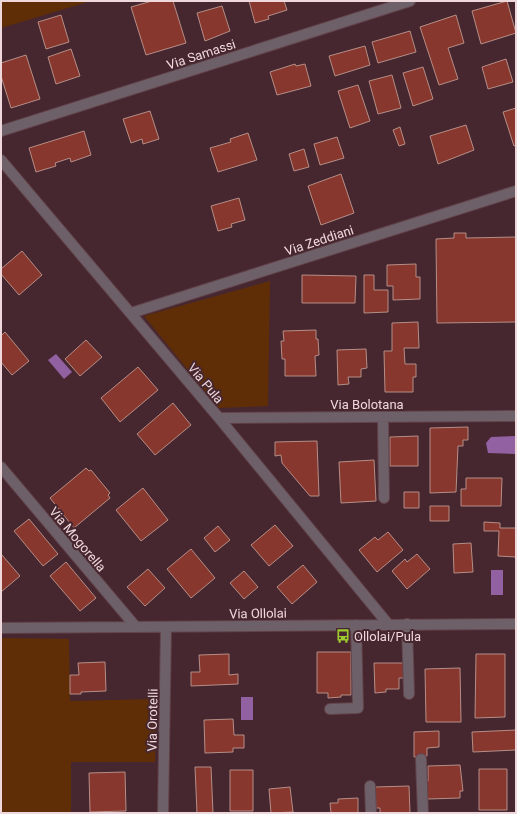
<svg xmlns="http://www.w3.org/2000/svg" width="517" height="814" font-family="Roboto,sans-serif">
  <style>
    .green { fill: #602e06 }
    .water { fill: #9261a2 }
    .building { fill: #87372d; stroke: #b58e87 }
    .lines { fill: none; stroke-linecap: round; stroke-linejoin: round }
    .minor-casing { stroke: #62434b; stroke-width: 12 }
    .minor { stroke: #6e6068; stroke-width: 10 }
    .labels { text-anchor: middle; stroke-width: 4; stroke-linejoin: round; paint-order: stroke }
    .street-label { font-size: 13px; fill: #eed8dc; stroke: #47272f }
    .poi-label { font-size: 13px; fill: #eed8dc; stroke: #47272f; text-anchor: start }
  </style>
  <rect width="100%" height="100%" fill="#47272f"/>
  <path class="green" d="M1,1H91L1,28Z
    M270,281L268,406L219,408L144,316Z
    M1,638L69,639L70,701L156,699L155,762H71V813H1Z"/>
  <path class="water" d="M56,354L72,372L64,379L48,360Z
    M516,436V454L488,453L486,443L491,437Z
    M491,570H503V595H491Z
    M241,697H253V720H241Z"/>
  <path class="building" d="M152,1H173L186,43L146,55L131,7Z
    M249,1H284L287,10L268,16L269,19L255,23Z
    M507,1L516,33L481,44L472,11Z
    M222,6L230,31L205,41L197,13Z
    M61,15L69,42L46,49L38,22Z
    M456,15L464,43L448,48L458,79L439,85L420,27Z
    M410,31L416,52L378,63L372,42Z
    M365,46L370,65L335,76L329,56Z
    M71,49L80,76L56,84L48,57Z
    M26,55L40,99L11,108L1,76V63Z
    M506,59L513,82L488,89L482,67Z
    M295,64L296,66L305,64L311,86L277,95L270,72Z
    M423,67L433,99L413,106L403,73Z
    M392,75L401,108L378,114L369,81Z
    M358,85L370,121L350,128L338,91Z
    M516,108V145L514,146L503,112Z
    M150,111L159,139L143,144L142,139L131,143L123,119Z
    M466,125L474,150L438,164L430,136Z
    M400,127L405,144L399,146L393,130Z
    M84,131L91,155L71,162L70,158L55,163L56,166L36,172L29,148Z
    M248,133L257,160L218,172L210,148L231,142L230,139Z
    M337,137L344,158L320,165L314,144Z
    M304,149L309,167L294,171L289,154Z
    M341,174L354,213L321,225L308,186Z
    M239,198L245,220L231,224L232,227L218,231L211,206Z
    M454,233H466V238L516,237V322L437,323L436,239L454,238Z
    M22,251L42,275L19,295L1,274V269Z
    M416,264V277H420V299L393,300V286H387V265Z
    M302,275L356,276L355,303H302Z
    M364,275H374V290H388V312L364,313Z
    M418,322L419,348H404L405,364H416V377H413V392H385L384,351H392V323Z
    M316,330V339H318L319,355L315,356L316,376H285V359H282L281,341H284L283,331Z
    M5,332L29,361L12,375L1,362V336Z
    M86,340L102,357L80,376L65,359Z
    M366,349L367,368L361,369V377H348L349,384L338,385L337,350Z
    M138,367L158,390L120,422L101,398Z
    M173,403L191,425L155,455L137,434Z
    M468,427V440H463V446H458L456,492L430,493V428Z
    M418,436V466H390V437Z
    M317,441L319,496H310L282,463L281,455L275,456V442Z
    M374,460L376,501L341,503L339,462Z
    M86,468L89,471L91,470L110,493L108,495L110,498L74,528L50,498Z
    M466,478H502L501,506H461V489H466Z
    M143,488L168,520L141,541L116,510Z
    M404,492H419V508H404Z
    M430,506H449V521H430Z
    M29,519L58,554L43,566L14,531Z
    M484,522L500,523V528H516V557L498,556L499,531H484Z
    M275,525L293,546L269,566L251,545Z
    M218,526L230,540L215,552L204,538Z
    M388,532L403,550L377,572L359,550L375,537L378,540Z
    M471,543L473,572L454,573L453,544Z
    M191,549L215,578L191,598L167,569Z
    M417,554L430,569L407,589L392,571L405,559L407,562Z
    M2,555L20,576L1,592V556Z
    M66,562L96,598L80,611L50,576Z
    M303,565L317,582L292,604L277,587Z
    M148,569L165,588L145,606L127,587Z
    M244,571L258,587L244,599L230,583Z
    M317,652H351V695H341V697L328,698V693H317Z
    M229,654V675L238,674V684L191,686V672H200L199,655Z
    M476,654H505V717L475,718Z
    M105,662L106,691L81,692V694H70V675H79L78,663Z
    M374,663H404V678H399V689H386V692L375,693Z
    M460,668L461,722H426L425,669Z
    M233,719L234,735H244V748H233V752L205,753L204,720Z
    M516,730V750L473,752L472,732Z
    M439,731V747L427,748V756L414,757V732Z
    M460,765L463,791H460V798L428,799L425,781H428V766Z
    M195,767H211L213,813H197Z
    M479,769H507V810H479Z
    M230,770H253V811H230Z
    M125,772L126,811L90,812L89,773Z
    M409,786L410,813H380V808H376L375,787Z
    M290,787L293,812L271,813L269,789Z
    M358,798V813H331L330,803H338V799Z"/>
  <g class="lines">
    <defs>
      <path id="minor" d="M1,131L410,1
        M1,160L219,418L388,624
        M131,313L516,191
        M383,417L384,498
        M219,418L516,416
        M1,467L136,627
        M407,624L409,694
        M1,628L516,624
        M330,709L358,708L356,625
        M421,759L423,813
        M370,786L371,813
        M163,813L166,628"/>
    </defs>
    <use href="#minor" class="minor-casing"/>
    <use href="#minor" class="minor"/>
  </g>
  <defs>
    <symbol id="bus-bare" viewBox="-9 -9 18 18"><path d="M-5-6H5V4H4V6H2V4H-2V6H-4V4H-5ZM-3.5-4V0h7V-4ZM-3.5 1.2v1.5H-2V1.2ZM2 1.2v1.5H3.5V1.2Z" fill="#9dca2f" stroke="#47272f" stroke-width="2.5" paint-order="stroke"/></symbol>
  </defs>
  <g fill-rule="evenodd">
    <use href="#bus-bare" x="333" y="626" width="20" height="20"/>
  </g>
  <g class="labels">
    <g class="street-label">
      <text transform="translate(201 54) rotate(-18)" y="5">Via Samassi</text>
      <text transform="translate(319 240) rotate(-18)" y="5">Via Zeddiani</text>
      <text transform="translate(206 383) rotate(50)" y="5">Via Pula</text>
      <text x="367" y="409">Via Bolotana</text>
      <text transform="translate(78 539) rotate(50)" y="5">Via Mogorella</text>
      <text transform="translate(258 613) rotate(-1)" y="5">Via Ollolai</text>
      <text transform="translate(152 720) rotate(-89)" y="5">Via Orotelli</text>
    </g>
    <g class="poi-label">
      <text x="354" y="641">Ollolai/Pula</text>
    </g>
  </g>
  <rect width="517" height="814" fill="none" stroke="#eed8dc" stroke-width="4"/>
</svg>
